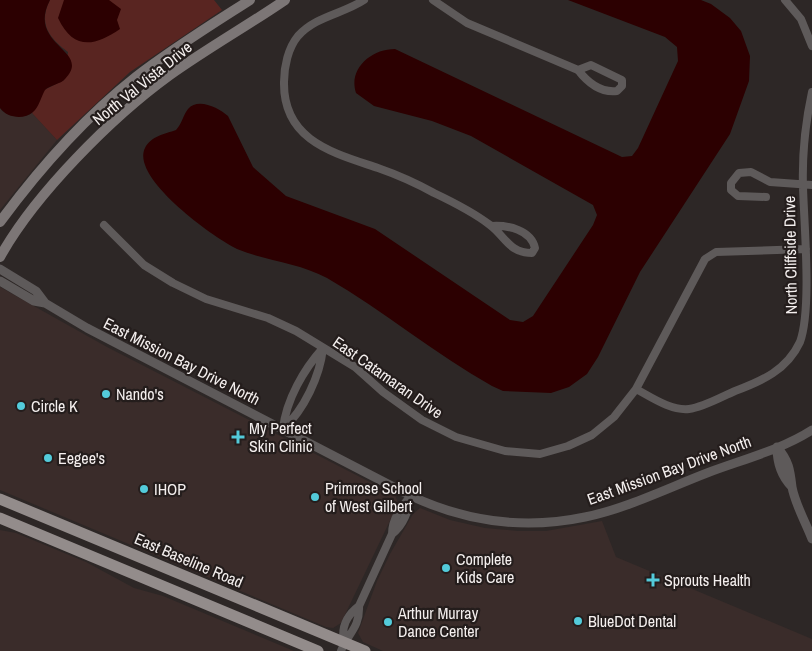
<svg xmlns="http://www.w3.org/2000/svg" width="812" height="651" font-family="'Archivo Narrow',sans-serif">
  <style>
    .built { fill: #3a2c2a }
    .green { fill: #592521 }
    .water { fill: #2c0001 }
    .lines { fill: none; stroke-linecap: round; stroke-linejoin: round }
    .minor { stroke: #5e5a5a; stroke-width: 8 }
    .tertiary { stroke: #5e5a5a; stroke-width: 9 }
    .secondary { stroke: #7c7676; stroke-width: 10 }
    .primary { stroke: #938c8b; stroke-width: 11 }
    .poi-dot { fill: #53cbda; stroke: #241d1c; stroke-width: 2 }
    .labels { text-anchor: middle; stroke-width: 4.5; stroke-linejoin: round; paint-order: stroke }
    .street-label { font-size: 16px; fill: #f4efee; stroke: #241d1c }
    .poi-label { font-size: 16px; fill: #f4efee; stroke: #241d1c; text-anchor: start }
  </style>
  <rect width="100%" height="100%" fill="#2d2726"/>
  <path class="built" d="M0,108L3,112L26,116L32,113L57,140L0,210Z
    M0,287L107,347L395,495L398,503L397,506L341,623L333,628L326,627L0,490Z
    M420,508L450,520L485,528L518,531H546L602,521L616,557L812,639V651H383L363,642L358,633L377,581L390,554L413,514Z
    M0,530L16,533L86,562L134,588L163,596L294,651H0Z"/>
  <path class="green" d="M50,0H214L222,10L130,72L57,140L32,113L44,90L64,80L68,52C49,38 38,23 50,0Z"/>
  <path class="water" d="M0,0H50C26,46 93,50 65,79C61,84 50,85 45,90C41,97 39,107 33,112C24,120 7,118 0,108Z
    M64,0H109L121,9L117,20L120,29C94,47 73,50 58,18Z
    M568,0H701L711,4L730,18L741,31L750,56L749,81L730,134L640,272L598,357L587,374L569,387L551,393L503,391L492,386C435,354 384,311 327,278C300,263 266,261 237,249C214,238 130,178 145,148C151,136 165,134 176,130C182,124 183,115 188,109C198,97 219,108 228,116L253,167L286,196L375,229L510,320L523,322L533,316L593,225L597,215L593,205L471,136L432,121L374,106L356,93C348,69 371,49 395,49L622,157L632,156L638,148L678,61L677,47L665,37Z"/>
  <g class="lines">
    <path class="minor" d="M364,0C343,14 316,16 298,36C288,48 284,67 284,82C283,141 334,153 378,168C398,175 416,183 434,193C453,202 473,212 490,225C505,236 509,253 532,253L535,248C531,230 508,225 492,226
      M433,0L467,23L578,70C588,83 600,93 617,91L622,86V80L591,65L578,70
      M785,0L801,19L812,46
      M766,197L738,196L731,190V183L739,173L751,172L770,182L812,185
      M104,225L144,265L173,283L206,299L268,318L296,331L355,367L383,392L422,420L456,437L505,451L540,454L568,446L592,435L614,417L636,389L705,259L716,252L806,249
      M636,389C651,397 671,411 689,409C704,407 721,397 735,391C762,381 787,370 800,342C812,309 804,225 803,187C802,154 805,124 812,92
      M283,429C304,410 320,376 323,348
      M283,429C286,400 304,369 323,348
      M392,534C404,525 408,511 411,497
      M344,642C341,627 346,616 359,606
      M341,651C348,633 360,628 359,606L392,534C392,519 401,507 411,496"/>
    <path class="tertiary" d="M0,269L36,291L45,303L87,328L411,496C467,522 524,530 585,517C625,509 668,488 707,473C741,460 781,450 812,430
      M0,281L34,301L45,303
      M777,447C789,461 790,470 792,487C795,504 806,523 812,539
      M777,447C777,462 781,476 792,487"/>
    <path class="secondary" d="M0,222C39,169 84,118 136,77C172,49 211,25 250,0
      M0,257C35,194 112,117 170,75C208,48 247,26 285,0"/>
    <path class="primary" d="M0,499L365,651
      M0,518L318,651"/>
  </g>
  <g class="poi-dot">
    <circle cx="106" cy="394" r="5"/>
    <circle cx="21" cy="406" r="5"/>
    <path d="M235.5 429.5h5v5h5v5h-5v5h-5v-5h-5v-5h5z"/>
    <circle cx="48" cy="458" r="5"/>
    <circle cx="144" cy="489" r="5"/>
    <circle cx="315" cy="497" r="5"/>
    <circle cx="446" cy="568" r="5"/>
    <path d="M650.5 572.5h5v5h5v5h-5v5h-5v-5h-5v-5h5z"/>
    <circle cx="578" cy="621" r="5"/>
    <circle cx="388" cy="622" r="5"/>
  </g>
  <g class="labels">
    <g class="street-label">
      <text transform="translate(142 83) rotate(-39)" y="6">North Val Vista Drive</text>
      <text transform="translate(790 255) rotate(-91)" y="6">North Cliffside Drive</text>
      <text transform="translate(182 361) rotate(27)" y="6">East Mission Bay Drive North</text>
      <text transform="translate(388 377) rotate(35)" y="6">East Catamaran Drive</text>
      <text transform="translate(669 470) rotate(-20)" y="6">East Mission Bay Drive North</text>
      <text transform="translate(189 560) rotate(23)" y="6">East Baseline Road</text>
    </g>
    <g class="poi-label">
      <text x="116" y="400">Nando's</text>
      <text x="31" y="412">Circle K</text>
      <text x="249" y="434">My Perfect<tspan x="249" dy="18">Skin Clinic</tspan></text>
      <text x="58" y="464">Eegee's</text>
      <text x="325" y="494">Primrose School<tspan x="325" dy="18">of West Gilbert</tspan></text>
      <text x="154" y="495">IHOP</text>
      <text x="456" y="565">Complete<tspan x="456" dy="18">Kids Care</tspan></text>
      <text x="664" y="586">Sprouts Health</text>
      <text x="398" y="619">Arthur Murray<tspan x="398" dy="18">Dance Center</tspan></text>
      <text x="588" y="627">BlueDot Dental</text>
    </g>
  </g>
</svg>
